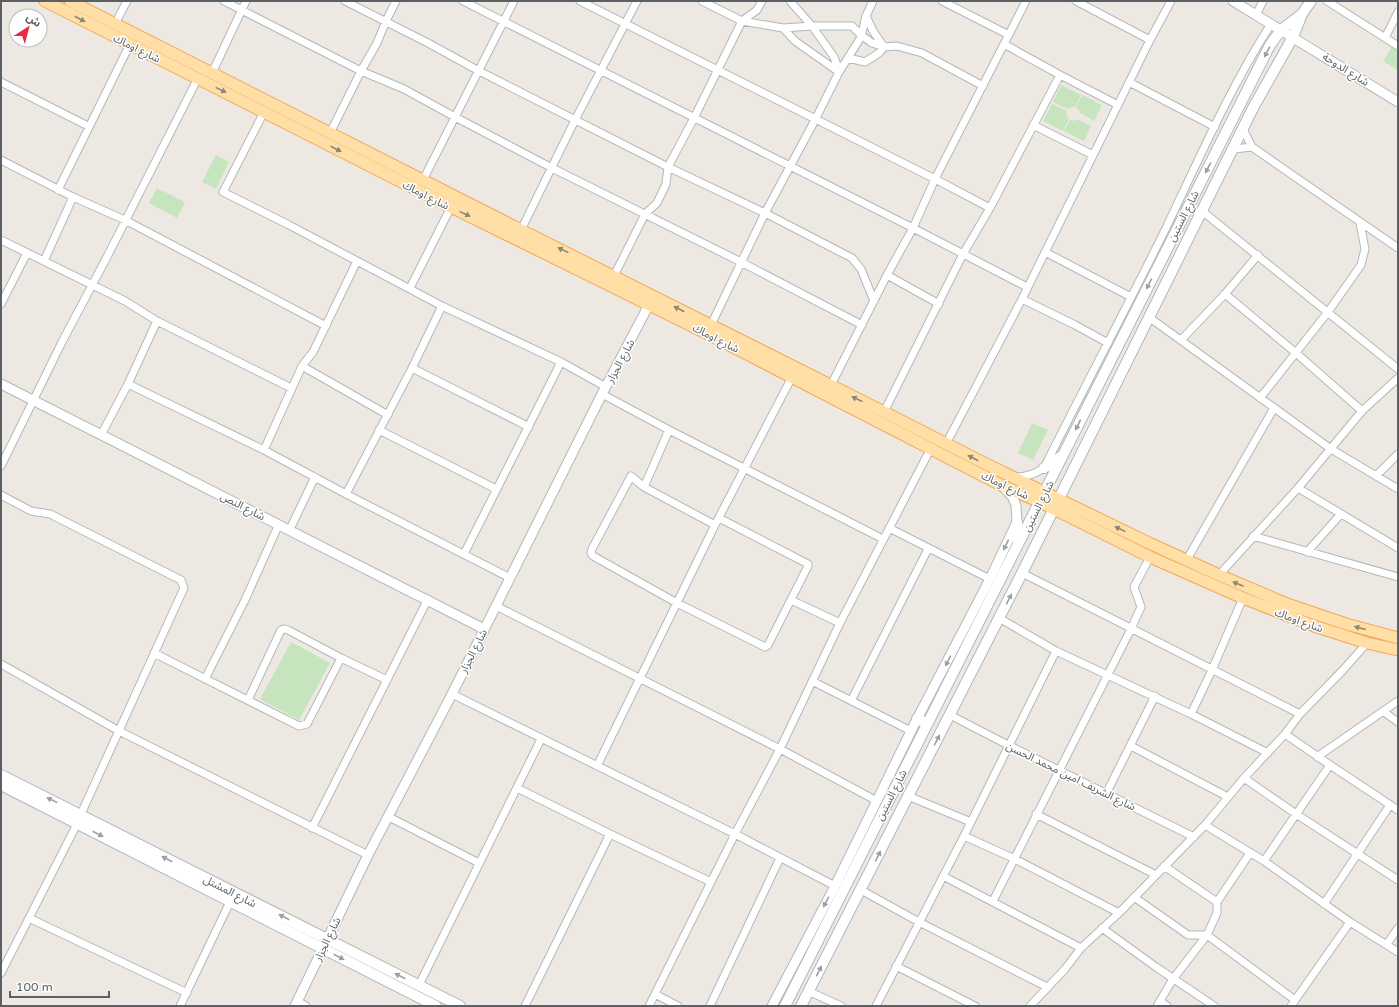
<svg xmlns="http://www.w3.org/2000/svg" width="1399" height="1007" font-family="'Varela Round','Noto Sans Arabic',sans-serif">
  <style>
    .green { fill: #c6e5be }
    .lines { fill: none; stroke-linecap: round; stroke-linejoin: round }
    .minor-casing { stroke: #b3b7ba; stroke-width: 9 }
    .tertiary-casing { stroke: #b3b7ba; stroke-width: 11 }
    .secondary-casing { stroke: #b1b7ba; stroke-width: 12 }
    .primary-casing { stroke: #f1a757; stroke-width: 13 }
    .minor { stroke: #fff; stroke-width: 7 }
    .tertiary { stroke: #fff; stroke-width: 9 }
    .secondary { stroke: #fff; stroke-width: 10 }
    .primary { stroke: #ffdfa6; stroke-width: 11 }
    .oneway { fill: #8c8677 }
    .oneway2 { fill: #9ca0a1 }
    .labels { text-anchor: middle; stroke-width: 3; stroke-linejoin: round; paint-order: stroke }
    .street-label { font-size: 11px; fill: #5a6063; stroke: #fff }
  </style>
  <rect width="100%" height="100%" fill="#ede9e2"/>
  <path class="green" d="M1393,45L1398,48L1397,70L1383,61Z
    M1061,85L1081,95L1075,107H1071L1068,109L1053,102Z
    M1082,95L1102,105L1094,121L1080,113L1079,110L1076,107Z
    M1052,104L1067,111L1066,115L1069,119L1063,131L1043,121Z
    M1077,119L1091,126L1084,141L1064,131L1070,120L1073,121Z
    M216,155L229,162L216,189L202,182Z
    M157,188L185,202L177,218L149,203Z
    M1032,423L1048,430L1033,460L1018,453Z
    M291,642L330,663L299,720L260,699Z"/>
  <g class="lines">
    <defs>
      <path id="minor" d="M224,1L361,71L404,89L455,117L552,168L741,262L862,325
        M345,1L428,43L479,71L668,167L765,213L852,258L861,269L874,301
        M463,1L913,228L1027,287
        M580,1L935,179L990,208
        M702,1L742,21L783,28L795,41L839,72
        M790,1L812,26H852L861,35L872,43L884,47L897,46L922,53L983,86
        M942,1L1009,35
        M1076,1L1150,40
        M1327,1L1398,46
        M1256,15L1263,1
        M115,24L127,1
        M783,28L812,26L834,57L839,71
        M1385,38L1398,12
        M1004,44L1060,75L1118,105
        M848,58L865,62L879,53L884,47L873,31L866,16
        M212,73L246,1
        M1,82L88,126
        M1129,82L1215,127
        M264,112L223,192L289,225L442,306L561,362L606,387
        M1033,125L1093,155
        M1243,129L1252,147L1398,248
        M330,133L361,71L377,43L386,21L396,1
        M1234,149L1252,147
        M1,160L73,197L125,220L326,326
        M423,180L514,1
        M58,190L130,44
        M1202,211L1398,369
        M521,230L575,120L637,1
        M1,240L125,301L157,321L291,388
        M1045,252L1131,297
        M44,261L73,197
        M887,275L939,304
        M614,276L645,214L657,203L666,184L668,167L694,118L742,21L757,10L762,1
        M410,288L451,207
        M1225,294L1296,353L1362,411
        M1022,299L1075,325L1108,343
        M1,304L27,253
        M1150,318L1331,449L1398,489
        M711,325L765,213L815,120L839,72L861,37L866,16L873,1
        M1181,340L1225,294L1258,255
        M302,366L388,415
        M412,368L529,427
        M128,384L264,450L346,494L510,578
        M831,385L887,275L913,228L935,179L1026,1
        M602,394L669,430L883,539
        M1260,398L1328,312L1361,265L1365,249L1360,223
        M884,412L963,254L990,208L1060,75
        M379,430L496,489
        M669,430L644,487L631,476L592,549L591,553L593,556L677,603L765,647L768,645L808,566V564L719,518
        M101,435L128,384L157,321
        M946,444L1022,299L1150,40L1171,1
        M264,450L302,366L313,352L357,261
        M1,466L62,342L108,255L198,78
        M1376,476L1398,454
        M1016,477C1027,477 1035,474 1044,468C1084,388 1126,309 1166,228C1199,159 1230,88 1271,24
        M644,487L715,525
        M1298,488L1398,548
        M346,494L412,368L442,306
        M1,495L31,511L50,514L173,576L181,580L184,588L81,814
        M889,528L990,579
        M290,529L315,477
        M1253,536L1398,577
        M1307,552L1341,514
        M464,554L561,362
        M1186,561L1274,408
        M1022,573L1300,714
        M1219,575L1298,488L1362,411L1398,378
        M791,600L840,623
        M496,606L780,749L877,801
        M999,618L1056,651L1191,714L1268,753
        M154,653L299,726L307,724L341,658
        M1,664L119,731L368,855
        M205,679L245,600L279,524
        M812,681L911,731
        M452,694L735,834L835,886
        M248,700L281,630L284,629L288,630L341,658L387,680
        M851,701L928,549
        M1384,712L1398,722
        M1191,714L1212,670L1243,598
        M950,715L1008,745L1194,837
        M1285,734L1330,765L1398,810
        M1131,746L1228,797
        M1317,757L1398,701
        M597,766L715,525L792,377
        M1244,778L1296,814L1398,880
        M517,788L610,834L711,882
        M1106,794L1155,696
        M908,796L971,822
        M1036,814L1156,875
        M389,817L479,863
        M1205,825L1264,861L1350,922L1398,952
        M312,828L428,599
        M964,836L1015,859L1119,913
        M1264,861L1330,765
        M1164,866L1217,902
        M943,876L1081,948
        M861,890L919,922L1047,987
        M1134,897L1188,935H1207L1217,913V902L1250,853
        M993,901L1131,629L1141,607L1134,587L1150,557
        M1324,904L1390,805
        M29,918L187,993
        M1102,928L1156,967L1214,1006
        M1387,944L1398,928
        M896,966L975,1006
        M1,973L77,824
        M419,985L541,739
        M808,991L841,1006
        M655,994L678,1006
        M297,1001L306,1006
        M1160,1001L1167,1006
        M180,1006L230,902
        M525,1006L610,834
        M649,1006L735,834L780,749L840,623L931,448
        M710,1006L780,858
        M876,1006L964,836L1056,651
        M1030,1006L1065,969L1081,948L1119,913L1205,825L1244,778L1285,734L1300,714L1343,670L1367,643
        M1157,1006L1173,979L1207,935L1295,1000
        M1291,1006L1350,922"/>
      <path id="tertiary" d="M1233,1L1398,102
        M1,384L484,629
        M295,1006L368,855L452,694L602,394L652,299
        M772,1006L835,886L917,719L990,579L1017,522L1016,505L1012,496L1002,486"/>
      <path id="secondary" d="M1044,468L1062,456
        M1017,522L1018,542
        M917,719L927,723
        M1,775L460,1006
        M1,785L436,1006
        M785,1006L1270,45L1281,30L1302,14
        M801,1006L1022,573L1253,108L1293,37L1302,14L1311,1"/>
      <path id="primary" d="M45,1L451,207L706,333L1001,485L1040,502L1150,557L1243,598L1314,626L1367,643L1398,650
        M70,1L521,230L884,412L986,464L1151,544L1219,575L1287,604L1346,624L1398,638"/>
    </defs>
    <use href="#minor" class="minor-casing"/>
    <use href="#tertiary" class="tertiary-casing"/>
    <use href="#secondary" class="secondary-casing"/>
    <use href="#primary" class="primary-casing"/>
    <use href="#minor" class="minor"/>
    <use href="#tertiary" class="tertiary"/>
    <use href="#secondary" class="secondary"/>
    <use href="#primary" class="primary"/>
  </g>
  <defs><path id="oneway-solid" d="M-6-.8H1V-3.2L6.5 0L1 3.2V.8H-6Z"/></defs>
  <g class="oneway">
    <use href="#oneway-solid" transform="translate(80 19) rotate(28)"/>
    <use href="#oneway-solid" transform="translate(221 90) rotate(26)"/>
    <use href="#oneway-solid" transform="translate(336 149) rotate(27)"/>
    <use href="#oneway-solid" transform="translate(465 214) rotate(26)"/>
    <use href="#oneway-solid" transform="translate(563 250) rotate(-154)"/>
    <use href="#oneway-solid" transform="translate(679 309) rotate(-153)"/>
    <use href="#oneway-solid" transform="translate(857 399) rotate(-154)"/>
    <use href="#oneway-solid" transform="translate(973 458) rotate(-152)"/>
    <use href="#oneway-solid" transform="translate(1120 529) rotate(-154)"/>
    <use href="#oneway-solid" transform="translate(1238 584) rotate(-157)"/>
    <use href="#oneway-solid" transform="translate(1360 628) rotate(-165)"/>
  </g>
  <g class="oneway2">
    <use href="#oneway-solid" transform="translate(1267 52) rotate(118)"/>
    <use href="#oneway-solid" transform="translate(1208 168) rotate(117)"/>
    <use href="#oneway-solid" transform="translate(1149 284) rotate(117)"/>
    <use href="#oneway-solid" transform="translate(1078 425) rotate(116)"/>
    <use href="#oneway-solid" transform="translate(1006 545) rotate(116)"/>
    <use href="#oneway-solid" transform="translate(1009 599) rotate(-63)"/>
    <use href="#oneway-solid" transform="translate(948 661) rotate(117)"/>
    <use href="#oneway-solid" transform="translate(937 740) rotate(-63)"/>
    <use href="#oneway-solid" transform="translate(52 800) rotate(-154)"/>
    <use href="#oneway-solid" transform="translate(98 834) rotate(27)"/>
    <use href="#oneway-solid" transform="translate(878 856) rotate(-64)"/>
    <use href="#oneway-solid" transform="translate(167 859) rotate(-153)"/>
    <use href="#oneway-solid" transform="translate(826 902) rotate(117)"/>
    <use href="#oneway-solid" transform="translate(284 917) rotate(-153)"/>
    <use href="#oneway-solid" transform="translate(339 957) rotate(27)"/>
    <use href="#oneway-solid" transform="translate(819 971) rotate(-63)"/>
    <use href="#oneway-solid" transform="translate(400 976) rotate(-153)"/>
  </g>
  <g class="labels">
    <g class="street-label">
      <text transform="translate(137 48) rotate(26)" y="4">شارع اوماك</text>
      <text transform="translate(1346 69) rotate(32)" y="4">شارع الدوحة</text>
      <text transform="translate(426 195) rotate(27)" y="4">شارع اوماك</text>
      <text transform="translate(1183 216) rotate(-63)" y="4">شارع الستين</text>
      <text transform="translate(716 338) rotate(27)" y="4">شارع اوماك</text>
      <text transform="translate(620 361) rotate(-62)" y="4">شارع الجزار</text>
      <text transform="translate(1005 485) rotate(25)" y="4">شارع اوماك</text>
      <text transform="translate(243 506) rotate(27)" y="4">شارع النص</text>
      <text transform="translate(1038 506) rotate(-63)" y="4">شارع الستين</text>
      <text transform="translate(1299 620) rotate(20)" y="4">شارع اوماك</text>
      <text transform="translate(473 651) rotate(-63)" y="4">شارع الجزار</text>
      <text transform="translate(1071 776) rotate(26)" y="4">شارع الشريف امين محمد الحسن</text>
      <text transform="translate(891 795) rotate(-63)" y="4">شارع الستين</text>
      <text transform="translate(230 891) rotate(27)" y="4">شارع المشتل</text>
      <text transform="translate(327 939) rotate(-64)" y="4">شارع الجزار</text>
    </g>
  </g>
  <rect width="1399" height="1007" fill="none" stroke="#5a6063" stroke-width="4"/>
  <g transform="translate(28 28) rotate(36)"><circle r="19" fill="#ffffff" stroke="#bdbfc1"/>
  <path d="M0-3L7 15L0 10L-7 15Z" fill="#e92c44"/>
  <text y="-6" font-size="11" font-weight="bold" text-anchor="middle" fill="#5a6063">ش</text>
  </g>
  <path d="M10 991v6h99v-6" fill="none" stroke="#5a6063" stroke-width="2"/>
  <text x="16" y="991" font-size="12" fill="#5a6063" stroke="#ffffff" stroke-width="3" paint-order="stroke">100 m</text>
</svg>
